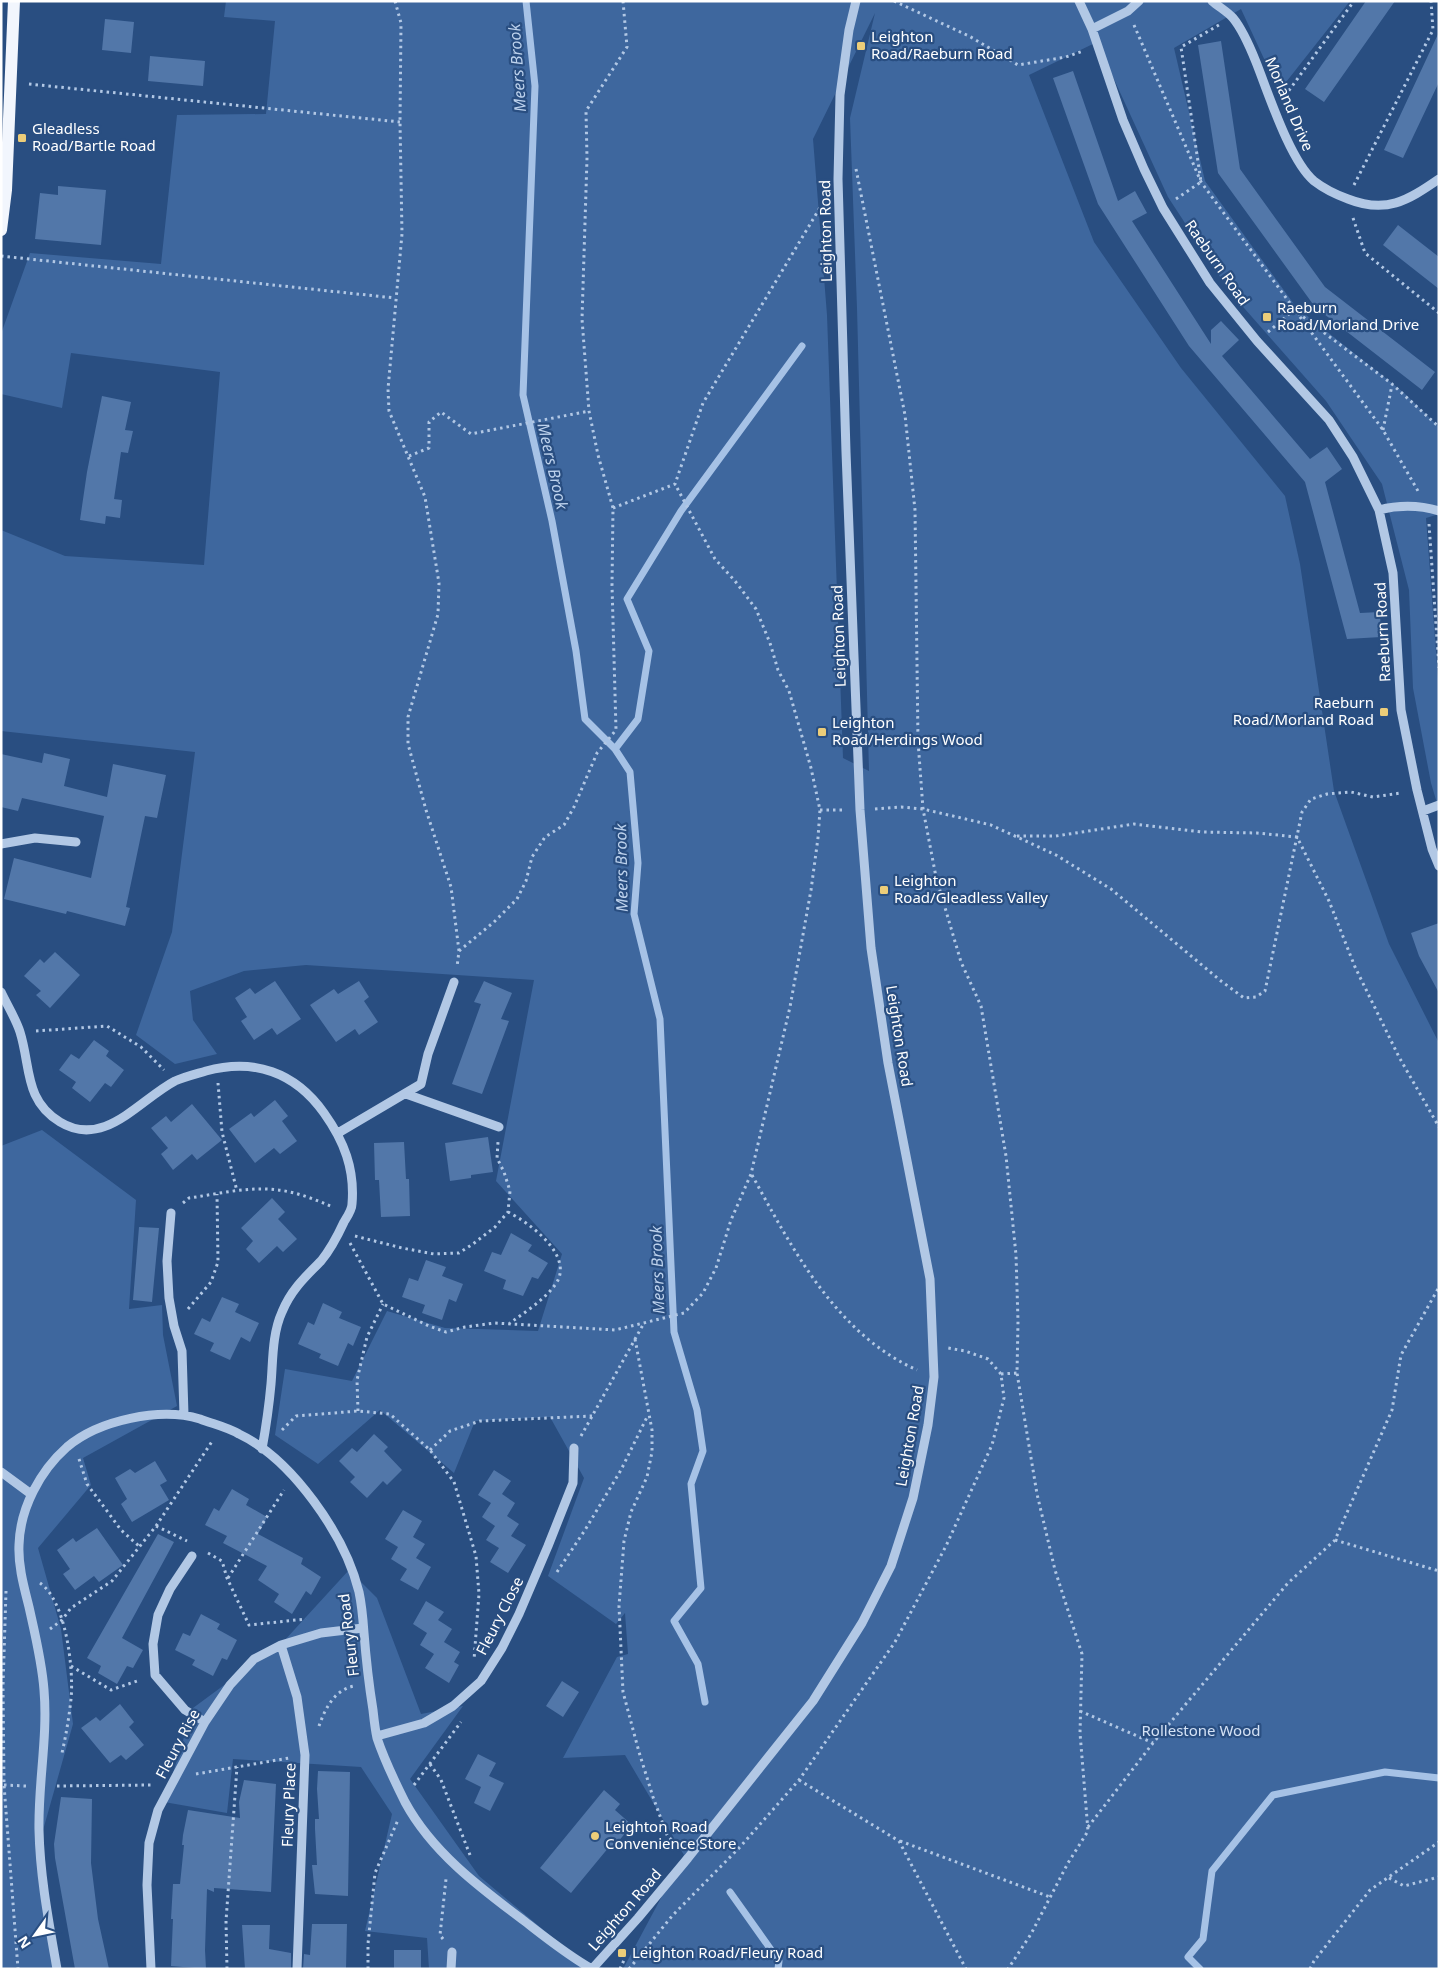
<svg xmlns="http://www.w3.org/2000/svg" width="1440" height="1970" font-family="'Noto Sans',sans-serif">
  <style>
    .green { fill: #3e679e; fill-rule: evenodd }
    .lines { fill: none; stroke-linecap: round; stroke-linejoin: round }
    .stream { stroke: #a6c2e6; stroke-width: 7 }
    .building { fill: #5277a9 }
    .path { stroke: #b2c8e5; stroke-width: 3; stroke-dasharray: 2.5 4; stroke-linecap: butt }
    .minor { stroke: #b2c8e5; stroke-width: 9 }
    .major { stroke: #f2f6fd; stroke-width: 12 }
    .poi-dot { fill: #eccd79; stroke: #294e81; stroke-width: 2 }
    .labels { text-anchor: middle; stroke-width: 4.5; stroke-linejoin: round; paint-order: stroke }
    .poi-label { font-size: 15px; fill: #fff; stroke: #294e81; text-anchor: start }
    .street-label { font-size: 15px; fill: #fff; stroke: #294e81 }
    .park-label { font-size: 15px; fill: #d4e2f5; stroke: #294e81 }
    .water-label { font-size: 16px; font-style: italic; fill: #bdd2ed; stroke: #294e81 }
  </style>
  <rect width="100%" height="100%" fill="#294e81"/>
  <path class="green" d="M226,1H1350L1279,91L1241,9L1174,48L1205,181L1296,307L1403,392L1439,427V514L1426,518L1439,692V810L1431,783L1413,688L1409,590L1382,484L1326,401L1230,292L1168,197L1097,42L1029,75L1094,242L1181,368L1285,496L1300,564L1334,791L1389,944L1439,1043V1969H623L684,1855L625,1755L563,1758L617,1657L628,1654L625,1613L616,1624L548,1576L584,1478L550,1417L475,1421L454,1473L380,1410L318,1464L275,1435L285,1369L352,1381L387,1311L445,1328L538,1331L562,1254L496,1181L534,980L306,965L244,971L190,991L193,1020L217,1054L175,1064L136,1035L172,932L195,752L1,731V530L65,556L204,565L220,372L71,353L62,408L1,394V334L30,253L161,264L177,115L266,114L275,21L224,17ZM875,13L850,118L857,308L869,771L843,758L827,315L813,139Z
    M42,1130L136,1200L129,1309L162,1305L163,1335L177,1406L83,1458L91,1485L38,1548L61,1629L73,1724L36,1855L54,1969H1V1146Z
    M349,1570L377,1598L421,1714L463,1706L410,1779L479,1876L583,1963L608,1969H429L427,1938L365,1931L392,1814L361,1767L233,1759L227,1813L164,1802L193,1708L284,1641Z"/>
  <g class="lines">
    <path class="stream" d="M526,1L535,86L523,395L552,521L576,651L585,719L615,749L630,772L638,863L634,914L660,1019L674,1332L697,1410L703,1451L691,1484L701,1588L674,1621L698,1664L705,1702
      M615,749L638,719L649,651L627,599L681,511L802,346
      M730,1892L779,1961L778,1969
      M1200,1969L1188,1957L1203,1939L1212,1871L1273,1795L1385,1772L1439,1778"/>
  </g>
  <path class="building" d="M1366,1H1395L1324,102L1305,89Z
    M105,19L134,22L131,53L102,50Z
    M1439,32V82L1403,158L1384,150Z
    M1221,41L1240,169L1325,287L1435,372L1422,390L1315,307L1218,173L1198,45Z
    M150,56L205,61L203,86L148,81Z
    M1073,71L1118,201L1135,191L1147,213L1132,221L1211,344V330L1221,321L1239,340L1222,356L1310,459L1327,447L1342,469L1325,482L1360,613L1380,612L1381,637L1347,639L1305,482L1189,346L1098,204L1053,78Z
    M58,186L106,190L101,245L35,239L40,193L58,195Z
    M1398,225L1439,257V289L1383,245Z
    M102,396L131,402L125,430L133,431L128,453L121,452L114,499L122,500L120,518L106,516L105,524L80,520L87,472Z
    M44,753L70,759L64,786L107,797L113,764L166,775L157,818L145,816L126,907L130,908L125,926L67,911L66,914L4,899L14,858L91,878L104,816L22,798L18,811L1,807V754L42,763Z
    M1439,923V993L1419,956L1411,933Z
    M55,952L80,975L50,1008L36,995L41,991L24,976L40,959L44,963Z
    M275,981L301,1019L277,1035L272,1028L254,1040L241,1021L247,1017L235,998L250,988L255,994Z
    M359,981L369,997L364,1001L378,1022L359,1035L355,1029L336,1042L310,1005L334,989L338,994Z
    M484,981L512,993L501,1019L509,1021L482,1094L452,1084L481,1004L474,1002Z
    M94,1040L109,1051L106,1056L124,1070L111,1087L105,1083L90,1102L72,1088L76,1082L59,1070L71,1054L79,1059Z
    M275,1100L288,1116L282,1121L297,1141L280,1154L274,1148L255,1163L229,1129L251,1113L254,1117Z
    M192,1104L222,1140L197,1160L192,1154L173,1170L161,1154L168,1148L151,1128L166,1116L171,1122Z
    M488,1137L493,1172L471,1175V1178L450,1181L445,1143Z
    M404,1142L406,1179H409L410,1216L381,1217L379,1180H375L374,1143Z
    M272,1198L285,1212L278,1219L297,1239L283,1252L277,1246L259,1263L246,1249L253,1241L241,1228Z
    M139,1227L159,1228L152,1302L133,1300Z
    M511,1233L532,1245L528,1251L548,1263L538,1279L532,1277L523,1296L503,1289L506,1280L484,1271L492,1252L501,1255Z
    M426,1260L446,1267L442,1276L463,1284L456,1302L449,1299L442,1320L422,1313L425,1305L402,1297L409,1278L418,1281Z
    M222,1297L239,1304L235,1312L259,1323L250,1342L241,1337L230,1360L210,1351L214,1343L194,1334L202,1318L210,1322Z
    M323,1303L342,1312L339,1318L361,1327L353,1346L348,1343L338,1366L319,1358L321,1354L298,1344L308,1322L314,1325Z
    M374,1434L388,1447L384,1451L402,1470L387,1485L383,1481L367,1498L350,1482L355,1477L339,1461L352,1448L357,1452Z
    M155,1461L167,1481L160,1485L169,1500L132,1522L121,1504L127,1499L115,1478L130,1469L135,1473Z
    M494,1470L511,1481L502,1494L515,1503L507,1516L519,1524L511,1536L526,1545L508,1573L490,1562L499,1548L486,1540L495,1526L482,1517L491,1503L478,1495Z
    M232,1489L249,1499L246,1505L267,1517L258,1534L303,1558L301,1564L321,1577L311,1595L306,1591L292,1614L274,1602L279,1594L258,1580L267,1566L223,1543L227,1536L205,1525L214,1508L219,1511Z
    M403,1510L422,1521L413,1537L425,1544L416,1558L431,1567L418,1590L400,1580L407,1569L391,1559L398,1547L385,1539Z
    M97,1528L123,1565L99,1582L94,1576L75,1590L63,1574L70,1569L57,1550L73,1538L76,1542Z
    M158,1534L174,1542L122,1638L143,1650L133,1668L127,1666L117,1684L98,1673L101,1666L87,1658Z
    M426,1601L444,1612L438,1620L452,1629L444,1642L460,1652L454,1662L459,1665L449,1683L425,1668L434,1654L420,1645L427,1633L413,1624Z
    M201,1614L220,1624L217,1629L237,1640L227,1660L222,1658L213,1676L192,1665L195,1660L175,1650L183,1633L190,1636Z
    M562,1681L579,1692L563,1717L546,1706Z
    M120,1704L134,1722L129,1727L144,1745L126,1760L121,1755L110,1763L81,1728L96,1717L100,1721Z
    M478,1754L496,1763L489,1776L504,1783L490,1811L474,1803L481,1787L465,1779Z
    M318,1771L350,1772L348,1896L315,1894L312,1865H317L315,1829V1819H319L317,1789Z
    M244,1780L276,1784L271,1892L214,1888V1892L207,1889L205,1950L206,1969L171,1966L173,1919H171L173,1884H180L184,1845H182L183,1835L188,1810L240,1818L239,1802Z
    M604,1790L620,1804L615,1810L632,1825L612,1849L609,1847L571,1893L540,1868Z
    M61,1797L92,1799L91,1863L98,1919L109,1969H75L55,1858L54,1844Z
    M312,1924H347L346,1969H303L304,1954L310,1955Z
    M242,1925H270L269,1949L291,1953V1969H245Z
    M394,1950H421V1969H394Z"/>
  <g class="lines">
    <path class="path" d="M395,1L401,23L400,122L402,234L388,389L389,411L425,497L439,583L438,614L408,717V744L426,810L451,887L459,951L457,967
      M894,1L969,36L1018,65L1066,57L1083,51
      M1134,25L1201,182L1383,430L1418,491
      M29,84L400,122
      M1285,96L1354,1
      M856,169L905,415L915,510L918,741L923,809L936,877L961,962L981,1006L1006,1156L1016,1255L1018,1321L1017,1373L1037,1494L1055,1570L1082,1654L1080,1733L1088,1831L1068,1863L1031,1934L1008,1969
      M1354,185L1433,30L1431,1
      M1176,199L1201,182L1181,47L1219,25
      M1353,218L1365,253L1439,313
      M1,256L395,298
      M1268,332L1294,310L1392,384L1439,427
      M1383,430L1392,385
      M409,456L429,448V422L441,412L471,434L589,411
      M613,508L675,484L703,403L821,206
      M1429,524L1439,668
      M875,809L901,807L923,809L991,825L1056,855L1111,889L1221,981L1244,998L1256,997L1265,991L1302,812L1311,799L1327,794L1351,792L1373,797L1401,793
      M820,810H844
      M1017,836H1056L1134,824L1202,832L1257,833L1297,837L1329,901L1355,967L1399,1057L1439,1127
      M459,951L494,922L517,899L526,881L532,857L545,837L564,825L574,807L597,753L616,730L612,585L613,508L598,455L589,411L582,319L587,158L586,111L627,47L623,1
      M36,1031L107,1026L141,1047L164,1070
      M218,1083L222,1132L237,1191
      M752,1175C792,1248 836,1334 917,1370
      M183,1203L189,1198C218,1194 249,1186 278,1190C297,1192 316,1200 333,1207
      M508,1212C530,1223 576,1257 555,1285C543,1301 525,1312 510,1323
      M355,1236L402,1248L434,1254L459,1253L473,1244L495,1227L508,1212L510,1191L504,1172L497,1158L498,1142
      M350,1243L383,1304L429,1326L446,1332L465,1327L495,1323L615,1330L684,1313L703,1293L716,1268L731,1220L751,1174L790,1007L811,890L818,838L820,810L811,768L789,691L778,670L770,643L756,609L735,581L715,559L675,484
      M188,1309L211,1282L218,1262L217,1194
      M635,1339L652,1430V1452L647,1477L631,1512L624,1541L619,1606L623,1692L639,1752L653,1797L667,1835L677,1846
      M1001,1374L1017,1373
      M358,1411L357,1380L367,1337L383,1304
      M282,1430L296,1416L358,1411L390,1414L430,1450L454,1482L476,1556L479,1594L474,1660
      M581,1436L644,1323
      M430,1450L450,1431L480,1421L592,1416
      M79,1459L87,1484L121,1530L140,1547
      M156,1526L187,1541
      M1335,1540L1439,1571
      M208,1553L222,1561L227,1578L249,1625L306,1619
      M557,1572L585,1530L621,1470L648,1415
      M228,1578L284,1490
      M40,1583C66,1601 74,1669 71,1699C69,1718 66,1735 62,1753
      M6,1591L3,1686L4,1785L18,1969
      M50,1629L62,1620L71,1608L112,1581L156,1526L213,1440
      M71,1666L111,1690L140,1680
      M1080,1711L1153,1743
      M319,1726C325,1709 334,1690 354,1686
      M430,1764L441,1780L470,1855
      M196,1774L289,1758
      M799,1780L899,1841L966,1969
      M4,1785L26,1786
      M414,1785L461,1722
      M57,1786L153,1785
      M1088,1827L1153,1743L1288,1583L1335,1540L1392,1410L1401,1355L1439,1287
      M900,1841L1050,1897
      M1389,1878L1404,1886L1439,1877
      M443,1939L440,1935L446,1879
      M227,1969L226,1921L237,1767
      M368,1969V1944L375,1873L398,1820
      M620,1969L624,1960
      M629,1969L672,1916L740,1847L799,1780L895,1642L946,1546L992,1445L1004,1398L1001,1374L988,1359L965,1351L948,1348
      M1310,1969L1314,1961L1370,1890L1439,1842"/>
    <path class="minor" d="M1079,1L1092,29L1123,120L1144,169L1163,208L1210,283L1257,341L1329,420L1353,457L1379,510L1393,573L1401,710L1417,790L1432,849L1439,866
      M1212,1C1219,7 1228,12 1233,18C1243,30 1250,47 1256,62C1268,92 1290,161 1314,181C1323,188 1337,195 1348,199C1386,214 1407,201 1439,179
      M1092,29L1128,11L1139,1
      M1379,510C1399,505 1419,505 1439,511
      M1423,811L1439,805
      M1,844L35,838L76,842
      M1,992C7,1005 16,1019 20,1032C31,1067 24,1100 60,1122C104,1149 139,1100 175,1081C184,1077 196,1074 206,1071C254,1058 295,1072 324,1113C344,1141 355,1169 352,1204C352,1210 347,1217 344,1222C338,1235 330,1250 321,1261C305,1277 291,1290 282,1312C272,1334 273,1361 271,1384C269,1406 266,1427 262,1449
      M406,1094L499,1127
      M338,1133L421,1084L428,1054L454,982
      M171,1213L167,1261L169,1298L174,1326L182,1351L184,1415
      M1,1472L31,1494
      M192,1556L170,1589L158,1615L153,1644L155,1675L185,1710L205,1722
      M281,1645L297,1697L305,1755L297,1969
      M377,1736L424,1723L453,1706L481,1681L502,1648L519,1614L548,1546L573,1483L574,1448
      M57,1969C49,1923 40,1877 39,1830C38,1783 48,1737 44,1690C42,1662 35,1634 29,1607C24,1587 18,1566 19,1545C20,1508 40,1471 67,1447C99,1420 160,1407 200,1419C213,1424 227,1427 239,1434C292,1459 345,1535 359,1592C362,1606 363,1619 364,1633C366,1659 369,1685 373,1710C374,1719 375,1729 377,1738C384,1759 395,1782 405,1802C432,1852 479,1887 523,1920C545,1937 567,1955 592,1969
      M151,1969L147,1885L149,1843L158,1810L205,1722L230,1685L254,1659L281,1645L321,1633L363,1628
      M451,1969L452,1952
      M592,1969L638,1918L688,1858L813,1701L862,1623L891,1566L913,1498L928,1425L934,1377L930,1279L888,1063L871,948L860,810L846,452L838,179L840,95L849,30L856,1"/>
    <path class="major" d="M1,230L6,190L14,1"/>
  </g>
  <g class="poi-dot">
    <rect x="856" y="41" width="10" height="10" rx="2.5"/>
    <rect x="17" y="133" width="10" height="10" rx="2.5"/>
    <rect x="1262" y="312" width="10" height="10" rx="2.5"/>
    <rect x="1379" y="707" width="10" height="10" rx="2.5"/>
    <rect x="817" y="727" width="10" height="10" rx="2.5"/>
    <rect x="879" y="885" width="10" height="10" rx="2.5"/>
    <circle cx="595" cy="1836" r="5"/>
    <rect x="617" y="1948" width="10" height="10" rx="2.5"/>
  </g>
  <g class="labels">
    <g class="poi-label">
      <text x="871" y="42">Leighton<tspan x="871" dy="17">Road/Raeburn Road</tspan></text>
      <text x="32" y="134">Gleadless<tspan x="32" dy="17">Road/Bartle Road</tspan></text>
      <text x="1277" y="313">Raeburn<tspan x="1277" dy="17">Road/Morland Drive</tspan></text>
      <text x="1374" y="708" text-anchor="end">Raeburn<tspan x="1374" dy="17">Road/Morland Road</tspan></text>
      <text x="832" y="728">Leighton<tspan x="832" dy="17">Road/Herdings Wood</tspan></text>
      <text x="894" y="886">Leighton<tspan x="894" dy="17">Road/Gleadless Valley</tspan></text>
      <text x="605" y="1832">Leighton Road<tspan x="605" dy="17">Convenience Store</tspan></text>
      <text x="632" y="1958">Leighton Road/Fleury Road</text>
    </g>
    <g class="street-label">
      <text transform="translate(1289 104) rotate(67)" y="5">Morland Drive</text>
      <text transform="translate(826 231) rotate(-91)" y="5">Leighton Road</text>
      <text transform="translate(1217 263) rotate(55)" y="5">Raeburn Road</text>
      <text transform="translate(1383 632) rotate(-93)" y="5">Raeburn Road</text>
      <text transform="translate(839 636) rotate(-92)" y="5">Leighton Road</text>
      <text transform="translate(899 1036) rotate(81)" y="5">Leighton Road</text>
      <text transform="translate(910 1436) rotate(-80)" y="5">Leighton Road</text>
      <text transform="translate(500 1616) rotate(-63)" y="5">Fleury Close</text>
      <text transform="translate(349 1635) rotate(-97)" y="5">Fleury Road</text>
      <text transform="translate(178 1744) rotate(-62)" y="5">Fleury Rise</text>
      <text transform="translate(289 1805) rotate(-88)" y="5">Fleury Place</text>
      <text transform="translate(625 1910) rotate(-49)" y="5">Leighton Road</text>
    </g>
    <g class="park-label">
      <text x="1201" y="1736">Rollestone Wood</text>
    </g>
    <g class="water-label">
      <text transform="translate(517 68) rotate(-94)" y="6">Meers Brook</text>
      <text transform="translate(553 466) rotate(77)" y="6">Meers Brook</text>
      <text transform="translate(621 868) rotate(-91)" y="6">Meers Brook</text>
      <text transform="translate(657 1270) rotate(-92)" y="6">Meers Brook</text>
    </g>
  </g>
  <rect width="1440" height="1970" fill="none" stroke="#ffffff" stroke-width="5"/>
  <g transform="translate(35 1935) rotate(237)" stroke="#294e81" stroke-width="4" paint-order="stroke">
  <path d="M0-4L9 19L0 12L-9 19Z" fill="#ffffff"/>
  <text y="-8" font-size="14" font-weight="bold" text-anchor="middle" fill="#ffffff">N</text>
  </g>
</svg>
